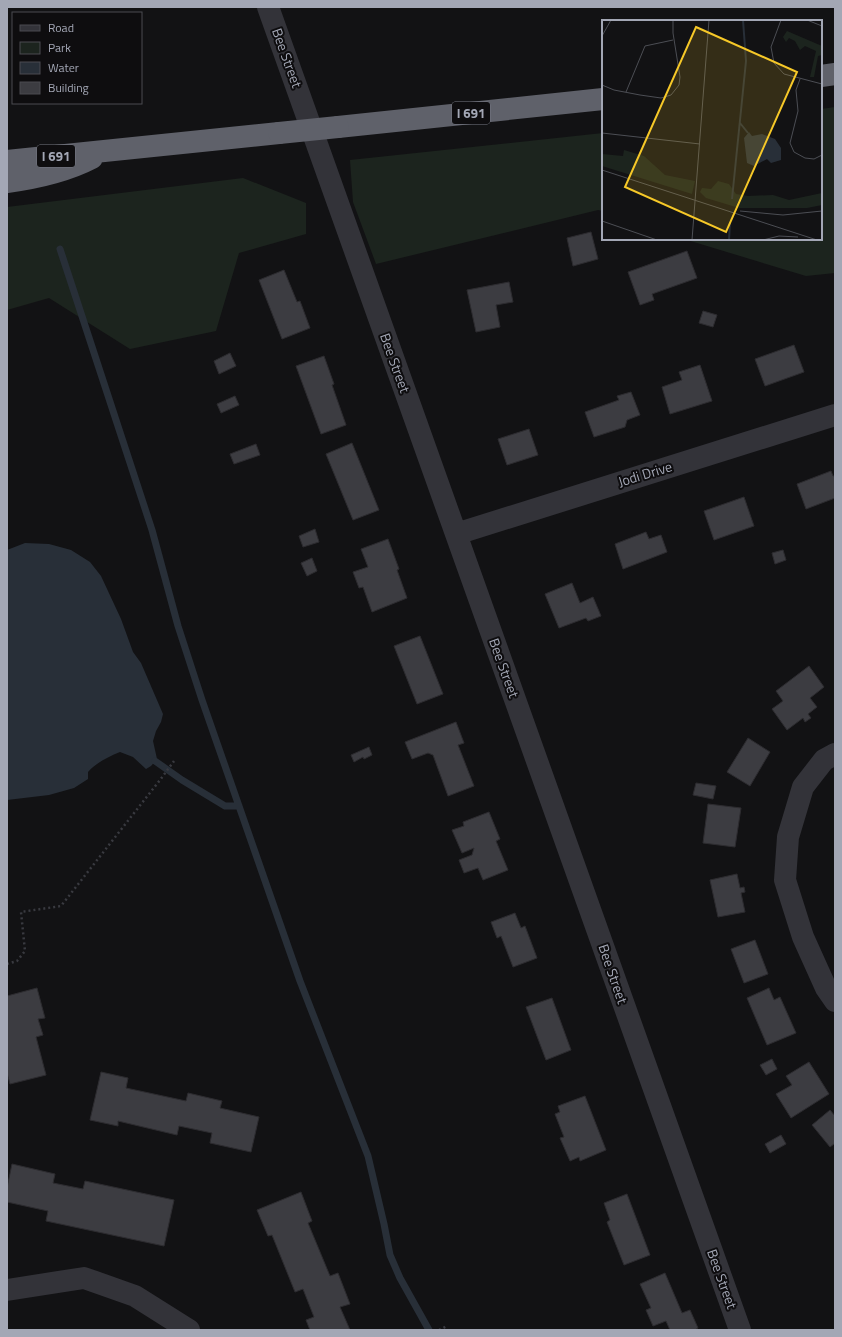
<svg xmlns="http://www.w3.org/2000/svg" width="842" height="1337" font-family="'Titillium Web',sans-serif">
  <style>
    .green { fill: #1c241e }
    .water { fill: #282f38 }
    .lines { fill: none; stroke-linecap: round; stroke-linejoin: round }
    .stream { stroke: #282f38; stroke-width: 7 }
    .building { fill: #3c3c41; stroke: #2d2c30 }
    .path { stroke: #393a40; stroke-width: 2.5; stroke-dasharray: 2 3; stroke-linecap: butt }
    .minor { stroke: #333339; stroke-width: 22 }
    .highway { stroke: #5f616a; stroke-width: 22 }
    .highway-bridge { stroke: #5f616a; stroke-width: 22 }
    .labels { text-anchor: middle; stroke-width: 4; stroke-linejoin: round; paint-order: stroke }
    .shield { fill: #0e0d0f; stroke: #767983; stroke-width: 1 }
    .shield-label { font-size: 13px; font-weight: bold; fill: #a3a7b5 }
    .street-label { font-size: 14px; fill: #a3a7b5; stroke: #0e0d0f }
    .inset-river { fill: none; stroke: #282f38; stroke-width: 2 }
    .inset-road { fill: none; stroke: #4c4e54; stroke-width: 1 }
    .view { fill: #f6c828; fill-opacity: 0.15; stroke: #f6c828; stroke-width: 2 }
    .inset-edge { fill: none; stroke: #a3a7b5; stroke-width: 2 }
  </style>
  <rect width="100%" height="100%" fill="#121214"/>
  <path class="green" d="M835,107V273L806,276L684,239H821V109Z
    M603,133V211L598,210L376,264L353,202L350,160Z
    M243,178L306,203V234L239,253L216,331L130,349L49,298L7,310V207Z"/>
  <path class="water" d="M25,543L49,544L71,550L90,562L101,576L121,619L133,652L141,663L163,714L161,722L156,731L153,741L157,759L151,766L146,769L133,757L120,752C108,757 97,762 88,772V779L74,788L49,795L7,800V550Z"/>
  <g class="lines">
    <path class="stream" d="M60,249L152,530L178,626L202,700L300,981L368,1156L384,1224L390,1255L400,1278L429,1330
      M155,761L182,780L225,806H239"/>
  </g>
  <path class="building" d="M591,232L598,259L573,266L567,238Z
    M687,251L697,278L652,294L654,300L640,305L628,272Z
    M284,270L297,302L300,301L310,328L282,339L259,280Z
    M509,282L513,302L496,305L500,327L476,332L467,290Z
    M703,311L717,315L713,327L699,323Z
    M794,345L804,372L765,386L755,359Z
    M230,353L236,366L219,374L214,361Z
    M324,356L334,384L332,385L346,425L321,434L296,366Z
    M700,365L712,401L670,414L662,387L682,380L679,372Z
    M631,392L640,415L627,420L625,427L594,437L585,412L619,400L617,396Z
    M235,396L239,405L221,413L217,404Z
    M529,429L538,455L507,465L498,439Z
    M352,443L379,510L353,520L326,454Z
    M256,444L260,455L234,464L230,454Z
    M831,471L833,476H835V498L806,509L797,484Z
    M744,497L754,526L714,540L704,511Z
    M315,529L319,542L303,547L299,536Z
    M646,532L649,539L661,535L667,552L623,569L615,544Z
    M388,539L399,569L397,570L407,598L372,612L363,587L359,588L353,572L368,567L361,549Z
    M783,550L786,560L775,564L772,553Z
    M312,558L317,571L307,576L301,563Z
    M572,583L580,603L593,597L601,616L588,621L586,618L559,628L545,594Z
    M420,636L443,694L417,704L394,646Z
    M809,666L824,687L810,698L817,707L808,714L811,718L805,722L803,718L787,730L772,709L783,701L776,691Z
    M456,722L464,743L458,745L474,786L448,796L433,755L428,753L412,759L405,742Z
    M748,738L770,752L750,786L727,772Z
    M369,747L372,755L364,759L363,757L354,762L351,755Z
    M696,783L716,786L713,799L693,795Z
    M708,804L741,808L735,847L703,843Z
    M489,812L500,839L496,841L508,870L483,880L478,868L464,873L459,860L472,855L474,848L462,853L452,830L464,826L463,822Z
    M737,874L740,888L744,887L745,892L741,893L745,912L718,917L710,880Z
    M515,913L521,928L525,926L537,958L513,967L501,936L497,938L491,922Z
    M755,940L768,974L744,983L731,949Z
    M37,988L45,1018L38,1019L43,1035L36,1037L46,1075L10,1084L7,1073V996Z
    M769,988L774,1000L780,997L796,1033L767,1045L747,998Z
    M552,998L571,1050L546,1060L526,1007Z
    M772,1059L777,1069L766,1075L760,1065Z
    M809,1062L829,1094L791,1118L776,1094L792,1085L786,1076Z
    M101,1072L128,1078L126,1088L186,1101L188,1093L222,1101L220,1108L259,1117L251,1152L210,1143L212,1133L179,1126L177,1135L118,1121V1126L90,1120Z
    M585,1096L606,1150L580,1161L579,1157L570,1161L560,1138L564,1137L555,1114L560,1112L558,1106Z
    M830,1110L835,1116V1145L834,1144L830,1147L812,1125Z
    M781,1135L786,1144L770,1153L765,1144Z
    M12,1164L55,1174L53,1183L83,1189L85,1181L174,1200L164,1246L46,1221L48,1211L7,1202V1188Z
    M301,1192L312,1221L308,1223L330,1276L338,1273L350,1304L340,1307L350,1330H310L306,1320L314,1317L303,1289L295,1292L272,1235L268,1236L257,1210Z
    M627,1194L650,1255L624,1265L607,1222L610,1220L604,1203Z
    M665,1273L682,1313L690,1310L698,1328L695,1330H670L666,1321L653,1326L646,1310L651,1308L640,1284Z"/>
  <g class="lines">
    <path class="path" d="M7,964L17,961L25,951L21,912L61,906L160,780L174,761
      M439,1330L447,1326"/>
    <path class="minor" d="M268,7L740,1330
      M456,534L835,415
      M835,754L824,760L803,787L788,837L785,880L803,937L826,988L835,1001
      M7,1290L84,1278L135,1296L189,1330"/>
    <path class="highway" d="M821,76L835,74
      M338,127L603,99
      M7,161L279,133
      M7,182C37,178 65,172 92,158"/>
    <path class="highway-bridge" d="M279,133L338,127"/>
  </g>
  <g class="labels">
    <g class="shield">
      <rect x="452" y="102" width="38" height="22" rx="3"/>
      <rect x="37" y="145" width="38" height="22" rx="3"/>
    </g>
    <g class="shield-label">
      <text x="471" y="118">I 691</text>
      <text x="56" y="161">I 691</text>
    </g>
    <g class="street-label">
      <text transform="translate(287 58) rotate(70)" y="5">Bee Street</text>
      <text transform="translate(395 363) rotate(70)" y="5">Bee Street</text>
      <text transform="translate(645 474) rotate(-17)" y="5">Jodi Drive</text>
      <text transform="translate(504 668) rotate(70)" y="5">Bee Street</text>
      <text transform="translate(613 974) rotate(71)" y="5">Bee Street</text>
      <text transform="translate(722 1279) rotate(70)" y="5">Bee Street</text>
    </g>
  </g>
  <g transform="translate(602 20)">
    <rect width="220" height="220" fill="#121214"/>
    <path d="M185,11L220,26V35L216,36L212,57H208L214,31L203,26L198,30L193,21L187,18L184,22L181,17ZM22,130L42,136L63,155L93,161L90,174L0,146V134L21,136ZM116,161L127,164L134,174L146,176L171,175L187,180L220,173V185L205,188H137L104,178L98,172L100,168L109,169Z" fill="#1c241e"/>
    <path d="M147,112L150,116L160,114L173,119L179,128V140L169,143L165,139L152,146L145,143L142,118Z" fill="#282f38"/>
    <path class="inset-river" d="M138,103L146,113M130,179L144,41L141,0M127,220L128,202"/>
    <path class="inset-road" d="M179,0L169,27L172,43L182,54L220,64M205,0L220,6M0,16L9,0M198,59L194,70L196,91L188,123L192,132L203,138L212,139L220,135M0,65L12,70L38,75L59,78L69,75L77,65L78,57L71,13V0M24,72L43,26L71,20M0,113L98,124M0,150L215,220M138,191L181,195L220,191M0,201L55,220M90,220L107,0M161,220L177,216L196,217"/>
    <path class="view" d="M94,7L195,52L124,212L23,167Z"/>
    <rect width="220" height="220" class="inset-edge"/>
  </g>
  <rect width="842" height="1337" fill="none" stroke="#a3a7b5" stroke-width="16"/>
  <rect x="12" y="12" width="130" height="92" fill="#0e0d0f" stroke="#4a4b51"/>
  <rect x="20" y="25" width="20" height="6" fill="#333339" stroke="#4a4b51"/>
  <text x="48" y="32" font-size="12" fill="#a3a7b5">Road</text>
  <rect x="20" y="42" width="20" height="12" fill="#1c241e" stroke="#4a4b51"/>
  <text x="48" y="52" font-size="12" fill="#a3a7b5">Park</text>
  <rect x="20" y="62" width="20" height="12" fill="#282f38" stroke="#4a4b51"/>
  <text x="48" y="72" font-size="12" fill="#a3a7b5">Water</text>
  <rect x="20" y="82" width="20" height="12" fill="#3c3c41" stroke="#4a4b51"/>
  <text x="48" y="92" font-size="12" fill="#a3a7b5">Building</text>
</svg>
